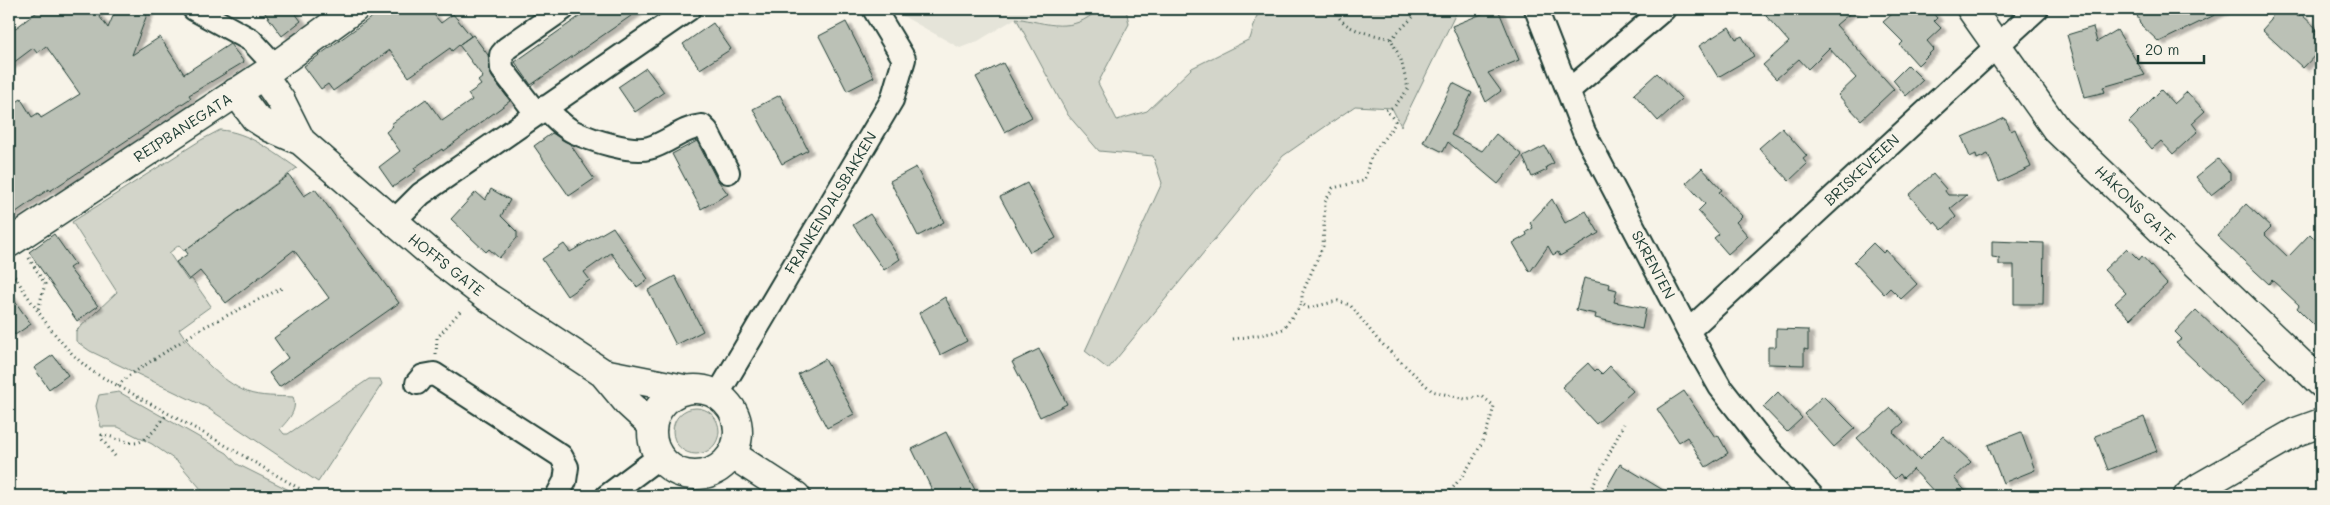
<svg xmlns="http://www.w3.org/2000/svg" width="2330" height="505" font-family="Mali,sans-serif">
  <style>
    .built { fill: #e5e4d9 }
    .green { fill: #d3d5ca; stroke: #79897f }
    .building { fill: #bbc1b6; stroke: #1f3d34; filter: url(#shadow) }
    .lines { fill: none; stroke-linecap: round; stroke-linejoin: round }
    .minor-casing { stroke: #1f3d34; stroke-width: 26 }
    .major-casing { stroke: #1f3d34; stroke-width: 31 }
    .path { stroke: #1f3d34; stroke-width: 3; stroke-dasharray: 1 4; stroke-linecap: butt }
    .minor { stroke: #f7f3e8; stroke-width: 22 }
    .major { stroke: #f7f3e8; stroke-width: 28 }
    .labels { text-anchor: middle; stroke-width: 4; stroke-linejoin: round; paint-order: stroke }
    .street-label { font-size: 15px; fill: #1f3d34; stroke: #f7f3e8 }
  </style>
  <defs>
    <filter id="shadow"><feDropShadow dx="5.5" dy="3" stdDeviation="1" flood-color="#0004"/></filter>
  </defs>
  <rect width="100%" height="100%" fill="#f7f3e8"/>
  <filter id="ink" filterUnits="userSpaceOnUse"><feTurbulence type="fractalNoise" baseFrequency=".02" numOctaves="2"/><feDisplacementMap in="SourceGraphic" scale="10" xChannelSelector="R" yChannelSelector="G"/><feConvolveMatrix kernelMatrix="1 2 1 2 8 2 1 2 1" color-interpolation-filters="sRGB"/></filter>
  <g filter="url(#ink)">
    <path class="built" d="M898,9H1098L1089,18L1069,26L1016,18L978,41L960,48L903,16Z"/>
    <path class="green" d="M1098,9H1126L1129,24L1098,83L1117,120L1147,111L1192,68L1250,39L1259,9H1458L1401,126L1392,108L1355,106L1283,156L1108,369L1085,351L1162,183L1153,156L1099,151L1068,115L1016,18C1047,23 1073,35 1098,9Z
      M220,130C249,132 273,152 297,168L184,251L179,245L169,253L188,281L192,279L211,306L179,329C193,351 222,382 247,392C260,397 278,396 293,397C298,410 289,419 280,429L284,434H288L369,379H380L382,384L318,482L206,407L90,351L76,341V331L117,292L72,222L201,140Z
      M119,392L227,453L237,464L301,496H204L201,489L178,462L152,444L118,427H101L96,406L99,395Z
      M673 431a23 23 0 1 1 46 0a23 23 0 1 1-46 0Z"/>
    <path class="building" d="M41,9H94L108,28L116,9H149L132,55L160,37L184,74L230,44L244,62L189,95L191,98L50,191L49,189L9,217V107L21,99L32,117L38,113L41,118L80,94L46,46L37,53L33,48L9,66V33Z
      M262,9H292L301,21L282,36Z
      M383,9H429L441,23L453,14L471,36L460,44L473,35L488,55L492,77L510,101L443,151L442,149L414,168L416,171L393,187L379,167L400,151L386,132L393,126L391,124L426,99L442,121L472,100L468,94L481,85L478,81L483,77L459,45L452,51L450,48L409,77L390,50L333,91L328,84L321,89L304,66Z
      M590,9H641L531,85L515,62Z
      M1494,9H1498L1519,60L1488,73L1501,91L1486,102L1452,26Z
      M1760,9H1855L1836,25L1894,89L1861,120L1838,95L1856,78L1829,48L1808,69L1799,59L1776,79L1763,65L1789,42Z
      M1898,9H1929L1937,18L1934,21L1941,28L1927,41L1934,49L1918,65L1900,45L1903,42L1883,22Z
      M2135,9H2227L2159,42L2140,24Z
      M2274,9H2289L2298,17L2301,14L2317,29L2313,32L2321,39V49L2303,68L2262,30L2271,20Z
      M846,22L874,77L847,91L819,36Z
      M713,23L731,49L700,69L683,44Z
      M1729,27L1736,39L1742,36L1754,56L1718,77L1699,46Z
      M2093,27L2097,42L2117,30L2145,75L2103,87L2105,92L2085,97L2067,35Z
      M1003,63L1032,117L1005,132L976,77Z
      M1908,65L1923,80L1906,96L1893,80Z
      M646,68L664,92L635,112L618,87Z
      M1657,73L1682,99L1658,121L1634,94Z
      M1453,83L1472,93L1451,135L1482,151L1496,134L1522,155L1498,184L1448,142L1443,152L1423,142Z
      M2161,90L2174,104L2187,92L2205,111L2192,123L2198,131L2173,154L2161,141L2152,149L2129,122Z
      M780,95L808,150L782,164L753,109Z
      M2005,118L2011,131L2015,129L2031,167L1999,182L1988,154L1977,159L1976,154L1970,157L1962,137Z
      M1782,128L1807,156L1803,159L1807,164L1789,181L1759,148Z
      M552,133L570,144L594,179L569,196L534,146Z
      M697,141L716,178L728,194L701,209L672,154Z
      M1545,146L1554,163L1546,167L1547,170L1532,177L1523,157Z
      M2218,159L2230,173V180L2211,195L2196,177Z
      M916,167L944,222L918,236L890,181Z
      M1702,168L1722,190L1719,192L1742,216L1736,222L1748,236L1728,254L1714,238L1719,234L1698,211L1705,204L1686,183Z
      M1933,174L1946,189L1945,191L1948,195H1967L1950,209L1956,217L1942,230L1935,222L1933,223L1909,195Z
      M289,175L304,196L315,189L399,303L279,387L269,373L288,358L274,338L329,298L294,250L226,303L200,271L189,280L176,262L188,254L185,250Z
      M1027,183L1056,238L1030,252L1000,197Z
      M491,189L510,200L501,216L517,232V238L499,258L489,249L486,252L451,219L476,192L485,200Z
      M1552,199L1565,223L1586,211L1599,233L1560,256L1558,252L1553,255L1548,246L1530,272L1513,243L1527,235L1526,232L1533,228L1530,223Z
      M2246,204L2271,227L2264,234L2288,257L2310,234L2321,245V332L2297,308L2299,305L2272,280L2269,284L2217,236Z
      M870,214L900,259L884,270L853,225Z
      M613,227L648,279L637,287L611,253L584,272L590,280L567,296L542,259L564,244L570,252Z
      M54,234L75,264L69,268L98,306L77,321L29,252Z
      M1992,241L2044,243L2043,304H2014V265H1999V258L1992,257Z
      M1873,243L1883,253L1886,250L1917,284L1901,299L1890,288L1884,294L1854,262Z
      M2127,248L2139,260L2142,256L2167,284L2130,319L2115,303L2126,293L2104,270Z
      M675,276L703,331L676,345L648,290Z
      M1584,278L1610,284L1609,288L1617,290L1614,302L1646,308L1642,329L1595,318L1596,314L1576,310Z
      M9,293L31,324L15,335L9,325Z
      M945,297L967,341L940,355L919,313Z
      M2196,310L2267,378L2242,406L2176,343L2182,339L2175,332Z
      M1776,329L1808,330V350L1804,349V365L1768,364V347H1776Z
      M1039,349L1067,404L1040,417L1012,362Z
      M53,355L68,375L49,389L34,368Z
      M825,359L854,414L827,428L798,374Z
      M1588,363L1595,371L1597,369L1602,374L1610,366L1633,391L1596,424L1562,387Z
      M1684,391L1715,437L1718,435L1728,453L1706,467L1687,437L1679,442L1657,409Z
      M1778,392L1802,418L1787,432L1763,407Z
      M1823,396L1855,428L1834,447L1804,414Z
      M1891,408L1904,422L1893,432L1919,460L1943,436L1971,462L1954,478L1970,496H1938L1913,469L1903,478L1900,474L1895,479L1857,438Z
      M2144,417L2157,451L2108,470L2095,436Z
      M946,432L975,490L963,496H935L912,449Z
      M2021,432L2035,470L2003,483L1988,445Z
      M1620,464L1673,496H1602Z"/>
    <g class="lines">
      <defs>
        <path id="minor" d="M194,9L251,40L275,66
          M1536,9L1584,132L1688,331L1720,387L1766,446L1812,496
          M1568,91L1664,9
          M545,107C553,116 563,127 574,132C591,140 631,153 649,148C668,143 682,128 702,126L707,131L728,172
          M536,113L502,69L501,55L507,48L563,9
          M393,222L421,194L689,9
          M1688,331L2037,9
          M417,383L423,376L434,374L561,456L567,467L565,481L557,496
          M718,394L892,100L904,59L874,9
          M607,496L659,457"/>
        <path id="major" d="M1971,9L2056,129L2321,383
          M263,75L281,101L301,141
          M236,92L255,118L271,128L301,141L434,256L486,296L603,373L628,403L652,425
          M9,243L263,75L354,9
          M603,373L684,389
          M652 432a43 43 0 1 1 86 0a43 43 0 1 1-86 0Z
          M733,455L796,496
          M2188,496L2200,487L2296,432L2321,423"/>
      </defs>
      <use href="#minor" class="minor-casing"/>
      <use href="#major" class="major-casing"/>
      <path class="path" d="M1335,9C1342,32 1370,33 1391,39L1401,60L1408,89L1394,107L1386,110L1395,121L1394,125C1386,137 1375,148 1369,162C1367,169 1367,175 1363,181L1333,188L1325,202L1323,246L1302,294V304L1308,308L1338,301L1350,305L1378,340L1432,391L1465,399L1482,396L1494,406C1485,443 1471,467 1446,496
        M1391,39L1421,9
        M29,258L45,284L38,310
        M9,268C34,305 57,345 93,372L218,441L312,496
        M1233,339L1271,333L1283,329L1302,304
        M436,354L437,338L462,309
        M118,386L127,377L202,328L282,288
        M115,456L101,438L102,435C113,436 123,442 134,443C147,443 160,423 167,414
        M1588,496L1624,424"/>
      <use href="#minor" class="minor"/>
      <use href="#major" class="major"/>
    </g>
  </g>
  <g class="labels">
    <g class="street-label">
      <text transform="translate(183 128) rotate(-33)" y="5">REIPBANEGATA</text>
      <text transform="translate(1862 170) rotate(-43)" y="5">BRISKEVEIEN</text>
      <text transform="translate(831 203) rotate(-59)" y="5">FRANKENDALSBAKKEN</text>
      <text transform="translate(2135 205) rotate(44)" y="5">HÅKONS GATE</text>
      <text transform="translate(446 265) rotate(38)" y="5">HOFFS GATE</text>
      <text transform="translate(1653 265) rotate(62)" y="5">SKRENTEN</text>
    </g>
  </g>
  <rect width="2330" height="505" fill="none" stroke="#f7f3e8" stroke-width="30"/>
  <rect x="15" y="15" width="2300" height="475" fill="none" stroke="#1f3d34" stroke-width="2" filter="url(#ink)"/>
  <path d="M2138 55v8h66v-8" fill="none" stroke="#1f3d34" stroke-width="2.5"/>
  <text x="2145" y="55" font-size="15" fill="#1f3d34" stroke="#f7f3e8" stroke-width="4" paint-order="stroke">20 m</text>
</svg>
